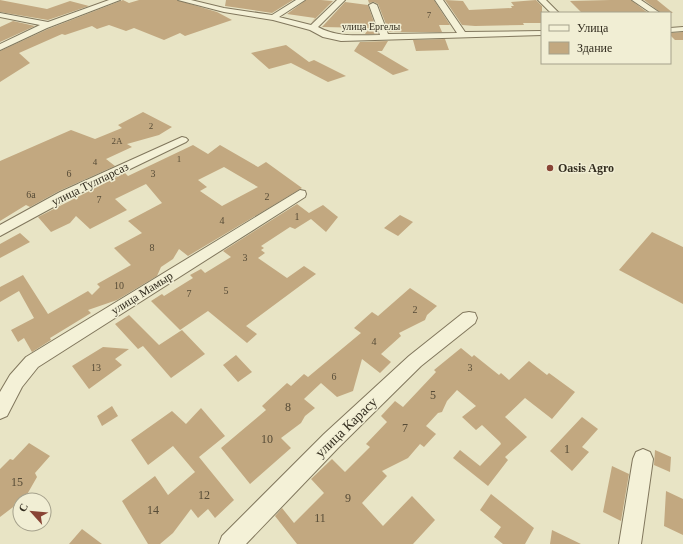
<svg xmlns="http://www.w3.org/2000/svg" width="683" height="544" font-family="'Times New Roman',serif">
  <style>
    .building { fill: #c2a880; fill-rule: evenodd }
    .lines { fill: none; stroke-linecap: round; stroke-linejoin: round }
    .minor-casing { stroke: #81775d; stroke-width: 2 }
    .minor { fill: #f4f1d7; fill-rule: evenodd }
    .poi-dot { fill: #894435; stroke: #f1eed4; stroke-width: 1.5 }
    .labels { text-anchor: middle; stroke-width: 3; stroke-linejoin: round; paint-order: stroke }
    .far-number-label { font-size: 9px; fill: #574c37 }
    .far-street-label { font-size: 10px; fill: #332d1f; stroke: #f1eed4 }
    .number-label { font-size: 10px; fill: #574c37 }
    .poi-label { font-size: 12px; font-weight: bold; fill: #332d1f; stroke: #f1eed4; text-anchor: start }
    .street-label { font-size: 12px; fill: #332d1f; stroke: #f1eed4 }
    .near-number-label { font-size: 12px; fill: #574c37 }
    .near-street-label { font-size: 14px; fill: #332d1f; stroke: #f1eed4 }
  </style>
  <rect width="100%" height="100%" fill="#e8e4c5"/>
  <path class="building" d="M0,0L47,9L70,1L89,6L48,20L0,12Z
    M123,0L129,3L139,0H177L217,12L232,20L185,36L180,33L164,40L134,28L126,31L109,25L97,29L92,26L65,35L62,34L19,53L30,63L0,82V51L48,29Z
    M226,0H293L272,13L225,6Z
    M306,0H321L333,1L311,23L315,18L287,14Z
    M368,0H434L450,25H439L442,32H389L378,4L374,2L369,3Z
    M445,0L463,1L469,10L512,8L511,6H514L511,2L536,0L542,6V23H523L524,25L475,26L462,25Z
    M610,0H631L648,13H582L570,1Z
    M644,0H657L673,13H661Z
    M345,2L368,5L378,34H365L369,28L322,27Z
    M13,21L35,26L0,42V27Z
    M683,32V40H675L670,35V33Z
    M445,39L449,50L416,51L413,40Z
    M388,41L382,51H377L409,70L393,75L354,51L360,42Z
    M286,45L309,62L314,60L346,76L328,82L291,63L269,69L251,53Z
    M143,112L172,127L159,135L127,144L132,147L106,159L115,166L59,191L30,207L26,205L0,221V161L71,130L95,139L122,128L118,125Z
    M193,145L208,154L220,145L258,167L266,162L302,188L188,256L179,249L173,259L161,267L157,276L117,300L88,310L91,313L50,338L51,340L32,352L24,338L18,342L11,330L34,318L19,291L0,302V287L23,275L48,314L88,291L92,295L100,287L97,284L131,265L114,248L142,233L128,221L162,203L146,184L115,199L127,210L90,229L76,216L70,223L51,232L38,217L125,173L128,176ZM224,167L258,187L222,206L200,191L207,187L198,180Z
    M297,204L309,213L323,205L338,217L326,232L311,219L295,229L290,227L261,246L264,248L261,250L265,253L258,258L287,278L304,266L316,274L246,326L257,334L247,343L208,311L180,330L151,301L162,294L164,296L193,278L190,275L201,269L205,273L231,257L223,251Z
    M400,215L413,222L398,236L384,228Z
    M652,232L683,247V304L619,270Z
    M20,233L30,242L0,258V244Z
    M410,288L437,306L427,315L425,320L399,333L401,336L381,354L391,362L380,373L362,359L353,391L337,397L321,383L304,399L315,408L305,416L301,423L281,438L291,448L250,484L221,448L266,410L262,406L287,383L291,386L304,374L308,377L361,333L354,328L372,312L378,316Z
    M129,315L159,345L182,330L205,354L171,378L143,346L138,349L115,324Z
    M103,347L129,349L115,359L122,365L89,389L72,366Z
    M461,348L472,357L474,355L499,375L501,373L509,380L529,361L547,375L549,373L575,392L552,419L525,398L505,417L527,437L505,457L508,460L488,486L453,458L460,450L480,466L501,444L500,442L482,425L476,430L462,417L476,406L457,390L447,401L442,412L438,413L426,426L436,434L424,447L420,444L408,458L382,471L387,476L362,503L383,526L412,496L435,520L413,544H297L275,516L282,508L294,523L324,493L311,479L332,459L345,472L370,447L366,444L387,422L381,416L395,401L403,407L436,372L434,370Z
    M236,355L252,372L238,382L223,365Z
    M112,406L118,416L102,426L97,416Z
    M201,408L225,436L199,457L234,500L215,518L208,509L198,518L191,509L173,533L160,544H148L122,501L155,476L168,495L195,472L173,446L148,465L131,440L172,411L186,424Z
    M582,417L598,429L582,447L589,452L572,471L550,451Z
    M29,443L50,456L35,473L37,477L25,498L0,517V469L10,459L13,460Z
    M655,450L671,457L670,472L654,465Z
    M612,466L629,474L621,521L603,512Z
    M666,491L683,499V535L664,526Z
    M491,494L534,528L525,544H503L494,537L501,527L480,510Z
    M82,529L102,544H69Z
    M552,530L581,544H550Z"/>
  <g class="lines">
    <defs>
      <path id="minor" d="M109,0H120L47,28L0,50V44L40,25L0,17V13L48,22Z
        M178,0H191L224,8L272,15L296,0H305L279,17L311,25L337,0H345L318,27C338,38 358,35 380,35L369,5L373,3L377,5L388,34L457,33L435,0H443L465,32L542,31V35L341,41L323,37L310,30L273,20L224,12Z
        M538,0H546L559,13H551Z
        M632,0H641L660,13H651Z
        M683,27V31L670,32V28Z
        M182,137L186,138L188,140L186,142L70,198L0,236V225L60,192Z
        M300,190L305,191L306,194L305,197L38,367L22,387L7,416L0,419V392L10,375L26,357Z
        M469,312L475,313L477,318L475,323L421,366L338,448L246,544H219L222,536L324,434L409,356L463,313Z
        M643,449L650,452L653,459L641,544H619L633,459L636,452Z"/>
    </defs>
    <use href="#minor" class="minor-casing"/>
    <use href="#minor" class="minor"/>
  </g>
  <circle class="poi-dot" cx="550" cy="168" r="4"/>
  <g class="labels">
    <g class="far-number-label">
      <text x="429" y="18">7</text>
      <text x="151" y="129">2</text>
      <text x="117" y="144">2А</text>
      <text x="179" y="162">1</text>
      <text x="95" y="165">4</text>
    </g>
    <g class="far-street-label">
      <text x="371" y="30">улица Ергелы</text>
    </g>
    <g class="number-label">
      <text x="69" y="177">6</text>
      <text x="153" y="177">3</text>
      <text x="31" y="198">6а</text>
      <text x="267" y="200">2</text>
      <text x="99" y="203">7</text>
      <text x="297" y="220">1</text>
      <text x="222" y="224">4</text>
      <text x="152" y="251">8</text>
      <text x="245" y="261">3</text>
      <text x="119" y="289">10</text>
      <text x="226" y="294">5</text>
      <text x="189" y="297">7</text>
      <text x="415" y="313">2</text>
      <text x="374" y="345">4</text>
      <text x="96" y="371">13</text>
      <text x="470" y="371">3</text>
      <text x="334" y="380">6</text>
    </g>
    <g class="poi-label">
      <text x="558" y="172">Oasis Agro</text>
    </g>
    <g class="street-label">
      <text transform="translate(90 184) rotate(-26)" y="4">улица Тулпарсаз</text>
      <text transform="translate(142 293) rotate(-32)" y="4">улица Мамыр</text>
    </g>
    <g class="near-number-label">
      <text x="433" y="399">5</text>
      <text x="288" y="411">8</text>
      <text x="405" y="432">7</text>
      <text x="267" y="443">10</text>
      <text x="567" y="453">1</text>
      <text x="17" y="486">15</text>
      <text x="204" y="499">12</text>
      <text x="348" y="502">9</text>
      <text x="153" y="514">14</text>
      <text x="320" y="522">11</text>
    </g>
    <g class="near-street-label">
      <text transform="translate(346 427) rotate(-44)" y="5">улица Карасу</text>
    </g>
  </g>
  <rect x="541" y="12" width="130" height="52" fill="#f1eed4" stroke="#a5a18c"/>
  <rect x="549" y="25" width="20" height="6" fill="#f4f1d7" stroke="#a5a18c"/>
  <text x="577" y="32" font-size="12" fill="#332d1f">Улица</text>
  <rect x="549" y="42" width="20" height="12" fill="#c2a880" stroke="#a5a18c"/>
  <text x="577" y="52" font-size="12" fill="#332d1f">Здание</text>
  <g transform="translate(32 512) rotate(297)"><circle r="19" fill="#f1eed4" stroke="#a5a18c"/>
  <path d="M0-3L7 15L0 10L-7 15Z" fill="#894435"/>
  <text y="-6" font-size="11" font-weight="bold" text-anchor="middle" fill="#332d1f">С</text>
  </g>
</svg>
